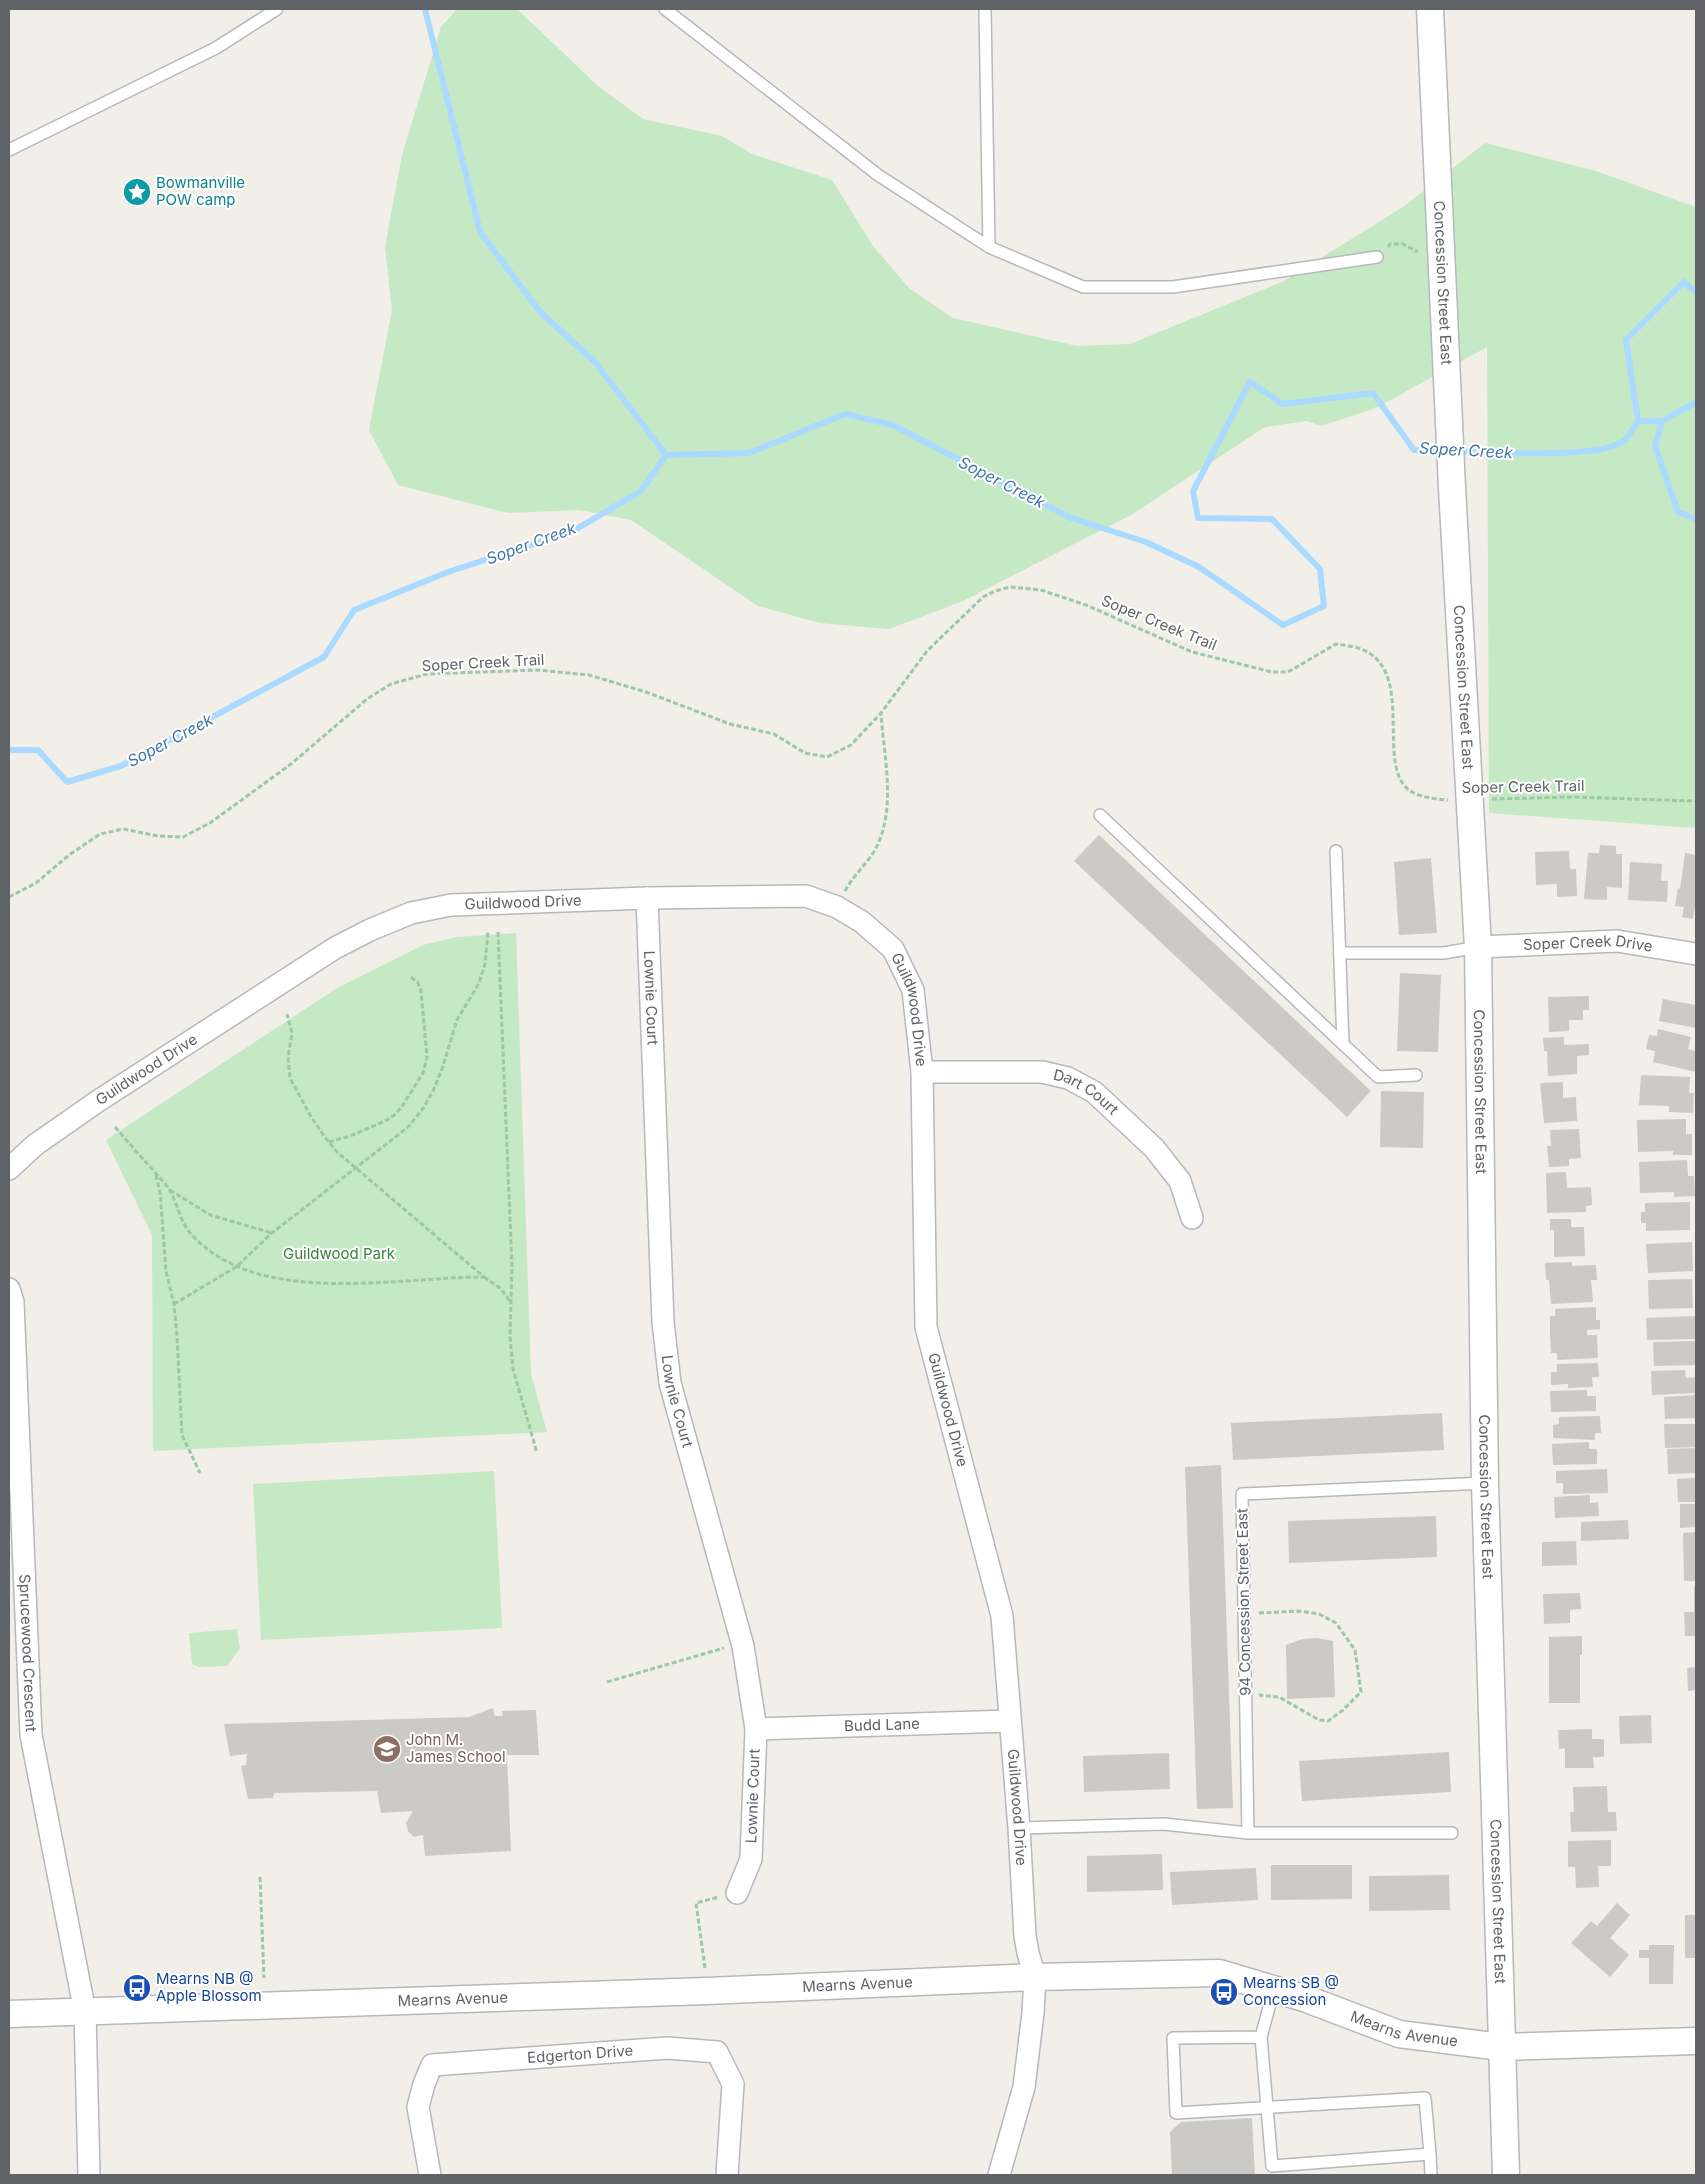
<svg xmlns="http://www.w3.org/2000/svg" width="1705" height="2184" font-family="Inter,sans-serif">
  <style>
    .green { fill: #c5e8c5 }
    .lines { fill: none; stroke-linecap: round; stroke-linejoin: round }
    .stream { stroke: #aadaff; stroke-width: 6 }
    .building { fill: #cccac5 }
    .service-casing { stroke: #b5b8bc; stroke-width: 14 }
    .minor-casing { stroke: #b5b8bc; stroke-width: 24 }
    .tertiary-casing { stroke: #b5b8bc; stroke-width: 29 }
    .path { stroke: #9cc7a9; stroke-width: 3; stroke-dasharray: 5 2.5; stroke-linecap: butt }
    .service { stroke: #fff; stroke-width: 11 }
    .minor { stroke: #fff; stroke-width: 21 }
    .tertiary { stroke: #fff; stroke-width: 26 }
    .labels { text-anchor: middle; stroke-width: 4; stroke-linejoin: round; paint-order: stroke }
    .culture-label { font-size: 15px; fill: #0d838f; stroke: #fff; text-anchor: start }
    .street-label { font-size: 15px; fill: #5f6368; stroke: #fff }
    .park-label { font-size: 15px; fill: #348238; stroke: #fff }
    .education-label { font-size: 15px; fill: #785e54; stroke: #fff; text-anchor: start }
    .transit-label { font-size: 15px; fill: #164399; stroke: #fff; text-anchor: start }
    .water-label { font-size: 16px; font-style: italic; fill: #4174aa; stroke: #fff }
  </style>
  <rect width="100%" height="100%" fill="#f1efe8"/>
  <path class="green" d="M457,9H517L598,86L643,119L722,136L752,154L832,180L873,246L909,288L953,318L1077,346L1130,344L1284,281L1403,207L1485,143L1596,171L1696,207V828L1489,813L1487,347L1376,408L1321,426L1307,421L1265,427L1131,515L963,601L889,629L820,623L758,606L631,520L579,510L508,513L398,485L369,430L392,310L385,247L402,155L441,27Z
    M516,933L531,1374L547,1432L153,1451L152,1235L106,1140L337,988L423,945L457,937Z
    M494,1471L502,1628L261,1640L253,1484Z
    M237,1629L240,1648L227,1666L199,1667L192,1664L189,1633Z"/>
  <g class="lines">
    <path class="stream" d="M425,9L480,232L541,313L595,362L666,455
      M1638,421L1626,340L1684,282L1696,292
      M1662,421L1696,402
      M1455,451C1488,452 1602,460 1625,440C1630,435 1634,426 1638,421H1662L1655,446L1678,512L1696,519
      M666,455L749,453L845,414L893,425L1071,518L1146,542L1199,567L1283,625L1324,606L1320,569L1272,519L1198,518L1193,491L1250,382L1283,404L1373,393L1414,450L1445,451
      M9,750H38L67,782L121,766L324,657L354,610L448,572L573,531L641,491L666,455"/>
  </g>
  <path class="building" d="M1099,835L1371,1091L1347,1117L1074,861Z
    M1600,845L1616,846V854H1622V888L1607,887V900L1584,899L1588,853H1599Z
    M1569,851L1570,869H1576L1577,896L1557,897V884L1536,885L1535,852Z
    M1685,853L1696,855V900L1693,919L1682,917L1684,907L1675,906L1678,888L1680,889Z
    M1431,858L1437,933L1399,935L1394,862Z
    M1630,862L1662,864L1661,881H1668L1667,902L1628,900Z
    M1400,973L1441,975L1438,1052L1397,1051Z
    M1589,996V1010H1583V1020H1569V1031L1549,1032L1548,997Z
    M1663,999L1696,1005V1028L1659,1021Z
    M1658,1029L1691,1037L1688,1049L1696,1051V1072L1653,1062L1655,1051L1646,1049L1649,1035L1657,1036Z
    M1564,1037V1045L1589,1044V1055L1577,1056V1074L1548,1076L1547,1051H1544L1543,1038Z
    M1641,1075L1690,1077L1689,1093H1694L1693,1113L1669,1112V1106L1639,1105Z
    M1563,1082V1098L1576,1097L1577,1121L1544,1123L1540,1083Z
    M1381,1091L1424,1092L1423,1148L1380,1147Z
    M1686,1119V1134H1692V1155H1673V1151L1638,1152L1637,1120Z
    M1579,1129L1581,1158L1569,1159V1166L1549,1167L1547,1146H1551L1550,1130Z
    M1687,1160L1688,1176H1694L1695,1196L1674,1197V1192L1640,1193L1639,1162Z
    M1566,1172L1567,1188L1591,1187L1592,1205L1586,1206V1212L1547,1213L1546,1173Z
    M1690,1202V1230L1646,1231V1223H1641V1212H1645V1203Z
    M1550,1219H1571V1227H1584L1585,1256L1554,1257V1230H1550Z
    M1692,1242L1693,1271L1648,1273L1646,1244Z
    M1572,1262V1266L1596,1265L1597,1280H1591L1593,1302L1551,1304L1549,1280H1546L1545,1263Z
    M1692,1279L1693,1308L1649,1309L1648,1280Z
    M1596,1307V1320H1600V1329L1587,1330V1335H1597L1598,1358L1557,1360V1353H1551L1550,1335V1316H1555V1309Z
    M1696,1316V1339L1647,1340L1646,1318Z
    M1696,1341V1365L1654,1366L1653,1342Z
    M1598,1363L1599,1377H1592L1593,1387L1568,1388V1384L1551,1385V1372H1557V1364Z
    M1685,1370L1686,1378L1696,1377V1393L1652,1395L1651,1371Z
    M1587,1390V1396H1596V1411L1551,1412L1550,1391Z
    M1696,1395V1418L1665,1419L1664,1397Z
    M1442,1413L1444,1450L1233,1460L1231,1423Z
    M1600,1416L1601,1433H1595V1440L1553,1438V1425L1559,1424V1417Z
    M1664,1424H1696V1447L1665,1448Z
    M1589,1442V1449H1597V1464L1553,1465L1552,1444Z
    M1696,1448V1473L1668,1474L1667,1449Z
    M1221,1465L1233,1808L1197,1809L1185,1467Z
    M1607,1469L1608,1493L1563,1494V1483H1556V1471Z
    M1696,1478V1502H1678L1677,1479Z
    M1590,1495V1503L1598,1502L1599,1516L1555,1518L1554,1497Z
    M1680,1504H1696V1527L1680,1528Z
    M1436,1516L1437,1557L1289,1563L1288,1521Z
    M1628,1520L1629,1539L1581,1541V1522Z
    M1696,1532V1581H1684L1683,1533Z
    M1576,1541L1577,1565L1542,1566V1542Z
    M1694,1587H1696V1636H1685L1684,1612H1694Z
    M1580,1593L1581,1609L1570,1610V1623L1544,1624L1543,1594Z
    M1582,1636V1655H1580V1703H1549V1637Z
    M1317,1638L1333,1641L1335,1697L1287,1699L1286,1645L1302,1639Z
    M1696,1667V1690L1688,1691L1687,1668Z
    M493,1708L495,1716H503L502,1711L536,1710L539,1755H507L511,1851L425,1856L423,1835L414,1837L408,1831L406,1823L413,1811L381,1813L377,1791L274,1793L273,1798L248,1799L241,1766L246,1765L247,1754L230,1756L224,1724L469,1717Z
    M1651,1715L1652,1743L1620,1744L1619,1716Z
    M1592,1729V1739H1604V1757H1593L1594,1768H1565V1748L1559,1749L1558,1730Z
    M1449,1752L1451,1792L1302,1801L1299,1761Z
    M1169,1753L1170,1789L1084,1792L1083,1756Z
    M1607,1786L1608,1812H1616L1617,1831L1571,1832L1570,1812H1574L1573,1787Z
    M1611,1840V1866H1598L1599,1887L1576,1888L1575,1867H1568V1841Z
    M1162,1854L1163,1890L1087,1892V1856Z
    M1271,1865H1352V1899L1271,1900Z
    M1256,1868L1258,1900L1172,1905L1170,1872Z
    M1449,1875L1450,1910L1369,1911V1876Z
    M1617,1903L1630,1915L1610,1938L1629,1955L1610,1977L1571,1943L1591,1921L1597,1926Z
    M1685,1915H1696V1958H1685Z
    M1649,1945H1674L1673,1984H1649V1958H1639V1950H1649Z
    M1252,2118L1255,2175H1172L1170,2132L1181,2122Z"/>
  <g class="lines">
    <defs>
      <path id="service" d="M665,9L878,175L989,247L1083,287H1173L1377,257
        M985,9L989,247
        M9,150L216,48L277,9
        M1100,815L1378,1077L1416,1075
        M1336,851L1343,1044
        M1340,953H1444L1478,947
        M1019,1828L1164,1824L1248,1833H1452
        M1248,1833L1242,1494L1485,1483
        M1261,2037L1274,1989
        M1430,2154L1425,2098L1176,2113L1173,2038L1261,2037L1272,2166L1430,2154L1431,2175"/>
      <g id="minor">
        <path id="s1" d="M647,898L663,1322L670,1383L743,1646L756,1729L751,1859L737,1893"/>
        <path id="s2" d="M1478,947L1617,941L1696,954"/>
        <path id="s3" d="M922,1072H1042L1068,1078L1094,1092L1154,1148L1180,1181L1192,1218"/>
        <path id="s4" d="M9,1169L35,1145L98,1101L335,948L370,930L411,913L451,905L647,898L806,896L837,907L862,922L893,949L913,990L922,1072L926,1327L1002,1616L1019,1828L1025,1936L1028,1953L1035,1977L1033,2013L1024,2087L999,2175"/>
        <path id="s5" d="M9,1289L13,1302L31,1735L85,2012L89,2175"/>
        <path id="s6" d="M756,1729L1009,1721"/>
        <path id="s7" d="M430,2175L418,2107L424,2084L432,2065L668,2048L717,2052L733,2084L727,2175"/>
      </g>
      <g id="tertiary">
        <path id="s8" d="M1430,9L1452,488L1478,947L1485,1483L1506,2175"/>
        <path id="s9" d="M9,2014L707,1991L1035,1977L1219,1973L1304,1998L1399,2034L1501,2047L1696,2041"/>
      </g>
    </defs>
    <use href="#service" class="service-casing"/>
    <use href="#minor" class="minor-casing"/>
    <use href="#tertiary" class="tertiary-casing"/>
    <path class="path" d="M1388,247L1390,244H1403L1418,252
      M1492,799L1572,797L1696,801
      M845,891C853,876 866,865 875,850C897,809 884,758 881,714
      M9,897L36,883L69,855L100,834L123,829L158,836L183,837L210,823L291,764L367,699L391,684L427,674L537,670L589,675L646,692L730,724L774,734L805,753L827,757L851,745L881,713L927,651L983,597L995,591L1010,587L1041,590L1086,605L1192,652L1272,672H1288L1336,644C1343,645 1351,646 1358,648C1421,668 1370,772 1414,793C1425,798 1437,799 1448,800
      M498,932L512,1266L510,1336L513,1369L537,1453
      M115,1127C128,1142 140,1156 153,1170C158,1177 166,1183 170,1191C178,1205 180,1222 192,1235C259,1308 395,1277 484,1277L337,1152L324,1136L310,1115L290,1078L288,1057L292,1033L287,1014
      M329,1142L350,1136L387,1120L396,1114L403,1105L423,1073L427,1057L421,991L418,983L411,977
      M156,1175L160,1192L166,1271L174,1304L177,1336L182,1435L200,1473
      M170,1190L210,1215L272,1233
      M484,1277L500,1288L510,1301
      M174,1304L236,1267L272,1233L407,1128L422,1110L433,1091L442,1069L457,1020L479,983L485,964L488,932
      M1259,1613L1299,1611L1319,1614L1336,1623L1355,1650L1361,1692L1343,1710L1328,1721L1319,1720L1279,1697L1259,1695
      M607,1682L724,1648
      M260,1877L264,1978
      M705,1968L696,1903L719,1897"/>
    <use href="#service" class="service"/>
    <use href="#minor" class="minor"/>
    <use href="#tertiary" class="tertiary"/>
  </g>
  <defs>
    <symbol id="sight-disc" viewBox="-11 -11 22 22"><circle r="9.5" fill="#0f9aa8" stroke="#fff"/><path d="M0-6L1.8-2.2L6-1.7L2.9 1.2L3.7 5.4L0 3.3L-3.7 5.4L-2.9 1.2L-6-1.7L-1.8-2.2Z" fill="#fff"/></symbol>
    <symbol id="school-disc" viewBox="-11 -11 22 22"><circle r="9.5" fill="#8d6e63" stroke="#fff"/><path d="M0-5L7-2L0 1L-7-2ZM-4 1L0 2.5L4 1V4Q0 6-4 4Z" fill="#fff"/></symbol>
    <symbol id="bus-disc" viewBox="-11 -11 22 22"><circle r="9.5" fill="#1a4fb4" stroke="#fff"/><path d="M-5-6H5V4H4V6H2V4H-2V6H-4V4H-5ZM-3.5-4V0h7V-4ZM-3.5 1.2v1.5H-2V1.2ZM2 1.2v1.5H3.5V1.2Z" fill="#fff"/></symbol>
  </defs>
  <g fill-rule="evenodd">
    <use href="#sight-disc" x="121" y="176" width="32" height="32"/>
    <use href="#school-disc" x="371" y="1733" width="32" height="32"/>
    <use href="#bus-disc" x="121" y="1972" width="32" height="32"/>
    <use href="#bus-disc" x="1208" y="1976" width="32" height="32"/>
  </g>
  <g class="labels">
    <g class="culture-label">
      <text x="156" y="188">Bowmanville<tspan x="156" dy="17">POW camp</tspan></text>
    </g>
    <g class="street-label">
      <text dy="5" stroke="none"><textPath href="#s8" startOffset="274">Concession Street East</textPath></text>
      <text transform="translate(1159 623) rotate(22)" y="5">Soper Creek Trail</text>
      <text transform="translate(483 663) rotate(-3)" y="5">Soper Creek Trail</text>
      <text dy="5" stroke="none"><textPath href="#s8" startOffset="679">Concession Street East</textPath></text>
      <text transform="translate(1523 787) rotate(-1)" y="5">Soper Creek Trail</text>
      <text dy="5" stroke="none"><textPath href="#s4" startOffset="591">Guildwood Drive</textPath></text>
      <text dy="5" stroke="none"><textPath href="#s2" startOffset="110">Soper Creek Drive</textPath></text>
      <text dy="5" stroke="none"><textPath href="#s1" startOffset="100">Lownie Court</textPath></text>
      <text dy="5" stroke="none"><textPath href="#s4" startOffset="1041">Guildwood Drive</textPath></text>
      <text dy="5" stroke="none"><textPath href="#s4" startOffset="170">Guildwood Drive</textPath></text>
      <text dy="5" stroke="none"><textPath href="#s8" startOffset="1084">Concession Street East</textPath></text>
      <text dy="5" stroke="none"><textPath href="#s3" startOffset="169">Dart Court</textPath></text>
      <text dy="5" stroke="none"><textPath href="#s1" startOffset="505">Lownie Court</textPath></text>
      <text dy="5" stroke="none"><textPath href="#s4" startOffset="1446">Guildwood Drive</textPath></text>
      <text dy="5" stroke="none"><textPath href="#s8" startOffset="1489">Concession Street East</textPath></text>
      <text transform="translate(1244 1602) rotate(-91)" y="5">94 Concession Street East</text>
      <text dy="5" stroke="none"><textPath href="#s5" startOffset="365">Sprucewood Crescent</textPath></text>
      <text dy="5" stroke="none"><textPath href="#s6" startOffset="126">Budd Lane</textPath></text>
      <text transform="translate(753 1796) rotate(-88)" y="5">Lownie Court</text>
      <text dy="5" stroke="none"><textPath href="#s4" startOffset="1851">Guildwood Drive</textPath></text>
      <text dy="5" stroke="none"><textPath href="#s8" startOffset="1894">Concession Street East</textPath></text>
      <text dy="5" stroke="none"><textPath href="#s9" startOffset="849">Mearns Avenue</textPath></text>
      <text dy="5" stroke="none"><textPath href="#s9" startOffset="444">Mearns Avenue</textPath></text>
      <text dy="5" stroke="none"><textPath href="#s9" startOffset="1405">Mearns Avenue</textPath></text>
      <text dy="5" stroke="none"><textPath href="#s7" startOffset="262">Edgerton Drive</textPath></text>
    </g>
    <g class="park-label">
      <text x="339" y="1259">Guildwood Park</text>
    </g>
    <g class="education-label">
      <text x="406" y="1745">John M.<tspan x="406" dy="17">James School</tspan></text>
    </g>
    <g class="transit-label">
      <text x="156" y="1984">Mearns NB @<tspan x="156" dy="17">Apple Blossom</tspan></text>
      <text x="1243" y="1988">Mearns SB @<tspan x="1243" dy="17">Concession</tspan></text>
    </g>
    <g class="water-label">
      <text transform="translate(1466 450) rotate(3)" y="6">Soper Creek</text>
      <text transform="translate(1002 482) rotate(27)" y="6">Soper Creek</text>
      <text transform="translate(531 543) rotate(-20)" y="6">Soper Creek</text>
      <text transform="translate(170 740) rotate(-28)" y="6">Soper Creek</text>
    </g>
  </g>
  <rect width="1705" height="2184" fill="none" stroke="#5f6368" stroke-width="20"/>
</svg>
